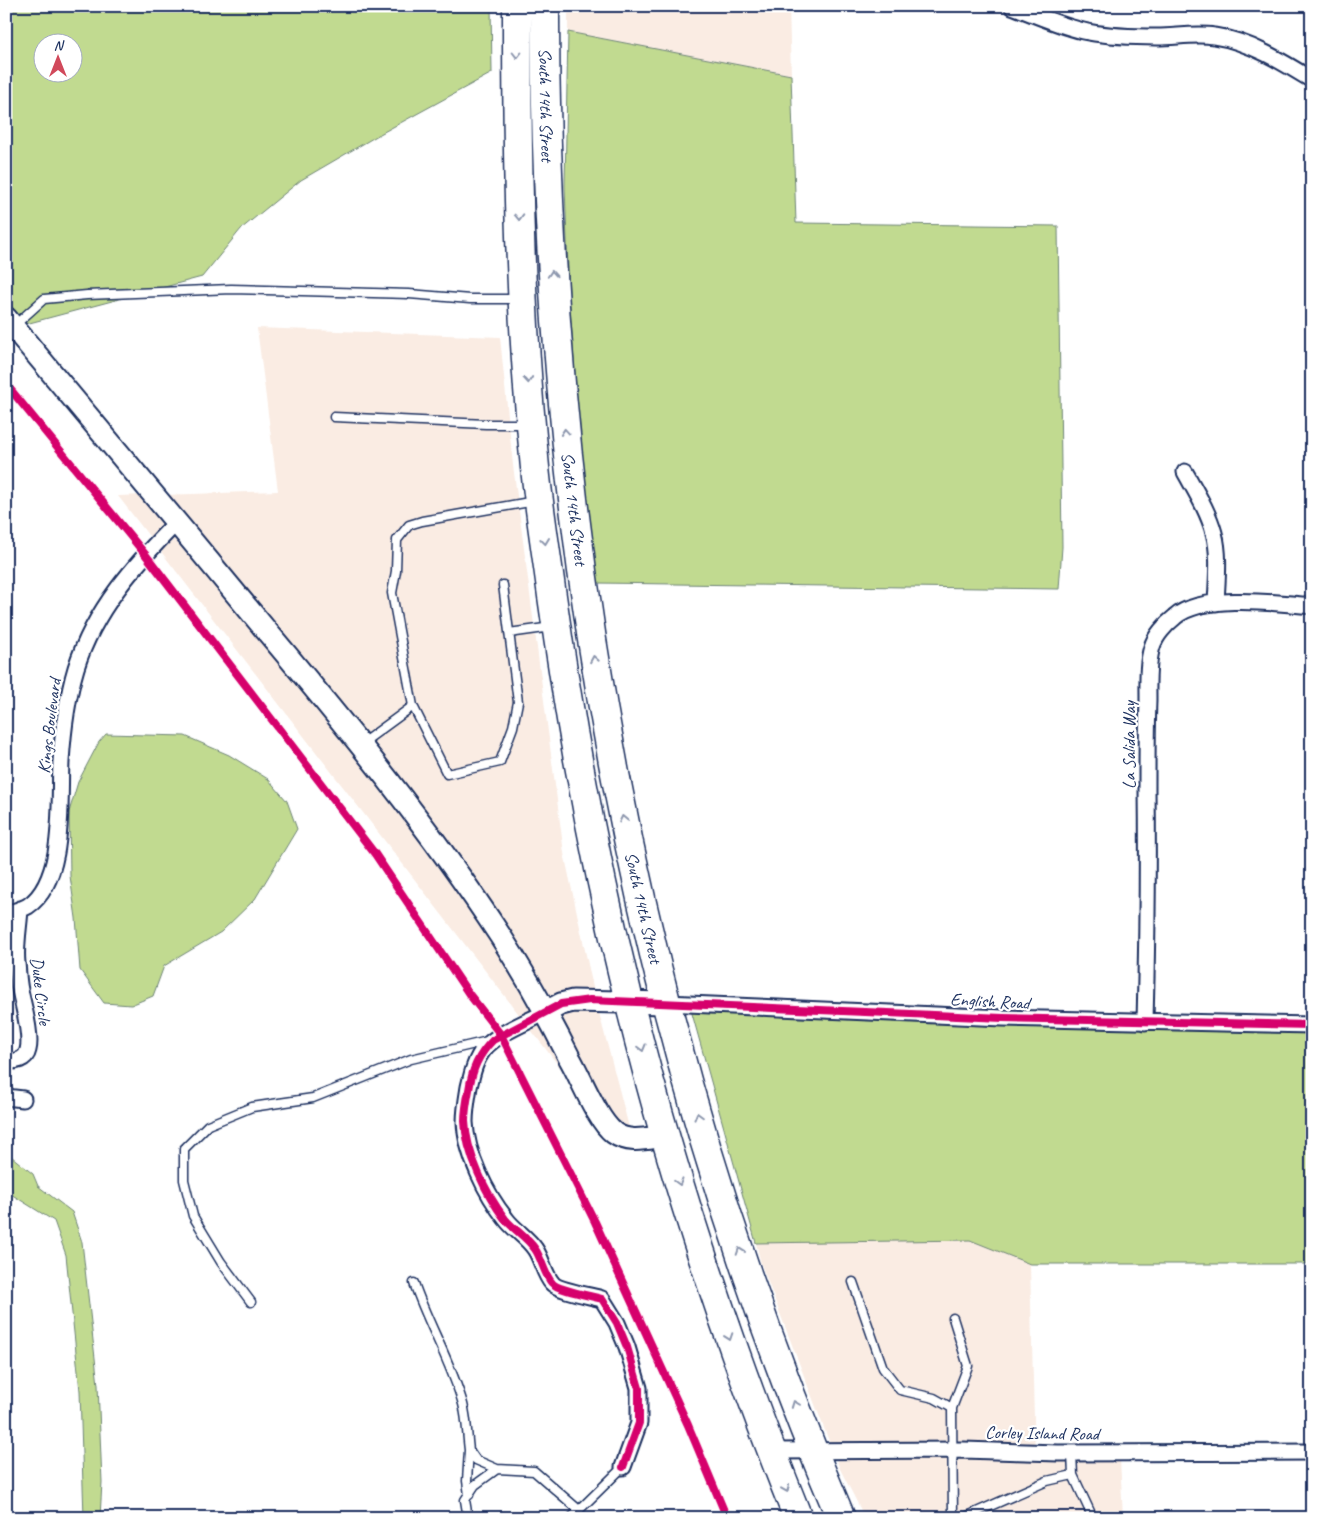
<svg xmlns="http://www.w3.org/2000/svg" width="1318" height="1524" font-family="Caveat,sans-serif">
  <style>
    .built { fill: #faece3 }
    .green { fill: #c1da90; stroke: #6e8477; fill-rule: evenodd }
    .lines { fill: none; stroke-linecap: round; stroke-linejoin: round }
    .lane-casing { stroke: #1b2f5e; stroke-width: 11 }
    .street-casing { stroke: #1b2f5e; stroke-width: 19 }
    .secondary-casing { stroke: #1b2f5e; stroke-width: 25 }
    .highway-casing { stroke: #1b2f5e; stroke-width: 31 }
    .lane { stroke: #fff; stroke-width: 8 }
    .street { stroke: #fff; stroke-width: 15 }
    .secondary { stroke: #fff; stroke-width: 21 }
    .highway { stroke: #fff; stroke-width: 28 }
    .cycleway-casing { stroke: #fff; stroke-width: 11 }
    .cycleway { stroke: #d6006c; stroke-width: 8 }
    .oneway { stroke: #8d97ae }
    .labels { text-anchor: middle; stroke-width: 4.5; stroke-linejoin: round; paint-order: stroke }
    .street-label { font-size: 18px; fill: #1b2f5e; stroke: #fff }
  </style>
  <rect width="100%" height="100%" fill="#fff"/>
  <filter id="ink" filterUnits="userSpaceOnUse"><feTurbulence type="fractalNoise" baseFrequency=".02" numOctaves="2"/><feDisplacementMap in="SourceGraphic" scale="10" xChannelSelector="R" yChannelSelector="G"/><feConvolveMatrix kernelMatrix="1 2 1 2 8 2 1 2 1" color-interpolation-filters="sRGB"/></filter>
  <g filter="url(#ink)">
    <path class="built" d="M568,6H789L791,75L568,32Z
      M257,328L500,337L513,465L564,853L594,992L548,1001L164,495L278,491Z
      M144,495L411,822L496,944L579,1092L118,496Z
      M598,1009L630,1131L612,1121L556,1015L563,1012Z
      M970,1240L1030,1264L1035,1458H1120L1123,1518H865L839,1467L761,1264L756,1243Z"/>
    <path class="green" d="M6,6H491L492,73L380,134L301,180L241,229L202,277L22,325L6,305ZM42,42H72V72H42Z
      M568,32L791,75L796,223L1058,226L1062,547L1059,589L598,583L583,480L569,295L565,186Z
      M106,734L185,736L229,755L268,779L287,801L297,829L255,899L221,932L164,966L153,996L131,1005L104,1003L80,970L76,918L70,876L69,812L78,782L99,742Z
      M691,1010L1312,1025V1257L1306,1264H1030L970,1240L756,1243Z
      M6,1152L33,1174L38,1186L72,1212L82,1242L98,1385L102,1482L100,1518H84L80,1391L66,1255L54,1221L6,1191Z"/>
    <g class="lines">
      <defs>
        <path id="lane" d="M15,325L44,299L87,295L231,289L409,294L470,299H518
          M334,417L486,424H527
          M509,633L552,627
          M413,706L447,774L500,762L513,727L518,702L503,585
          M361,744L413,706L392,593L396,571L397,540L409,525L422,521L535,501
          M853,1282L883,1368L900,1390L934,1398L952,1408
          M414,1283C428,1324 451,1362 463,1404C467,1419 467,1435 469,1450
          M251,1302L221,1262L193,1216L184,1180V1149L208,1125L252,1107L313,1098L411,1059L488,1041
          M1072,1453L1073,1475L1093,1518
          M469,1495L467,1481L469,1450L476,1460L497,1469
          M468,1518L465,1500L475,1485L497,1469L534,1471L579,1510
          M571,1518L623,1467
          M953,1518L952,1408L968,1366L953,1318
          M963,1518L1047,1481L1073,1475"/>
        <path id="street" d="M1012,6C1037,15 1062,27 1088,32C1110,36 1134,37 1157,37C1176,37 1196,33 1214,36C1249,41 1283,62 1312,80
          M1185,472C1196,492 1208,511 1214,533C1220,555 1217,580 1216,603
          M6,914C14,911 21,910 28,906C66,880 59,802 61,762C63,730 67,698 76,668C94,610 135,564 177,522
          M666,1003L1003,1018L1312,1025
          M546,1012C528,1022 497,1033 484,1049C475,1060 472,1074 469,1087C467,1099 465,1110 465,1122C466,1153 486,1194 506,1219C514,1230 527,1237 535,1249C542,1259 544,1274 552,1283C557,1290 592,1296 602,1299L617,1323L627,1347L639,1388V1423L623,1467
          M1145,1022C1147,945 1148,868 1147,790C1147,760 1147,730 1148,700C1148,683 1147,663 1152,647C1155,636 1166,624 1175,617C1202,593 1278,603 1312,606
          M6,1061C15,1062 26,1060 28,1050C32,1036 23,1005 20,990C18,981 18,972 17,963C15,946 19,927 20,909
          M6,1097L23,1099
          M771,1451L964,1450L1058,1453L1312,1452"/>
        <path id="secondary" d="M6,318C92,421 179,525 265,629C348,728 430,828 501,937C526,976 549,1017 570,1059C581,1078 597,1120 614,1133C629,1144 648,1138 666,1136
          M546,1012L561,1004L573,1001L666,1003"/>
        <g id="highway">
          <path d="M517,6C517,157 519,307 534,457C538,503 546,550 552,596C571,732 596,867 629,1001C672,1177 730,1349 798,1518"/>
          <path id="s1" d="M545,6C544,525 636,1040 841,1518"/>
        </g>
      </defs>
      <use href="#lane" class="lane-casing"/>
      <use href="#street" class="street-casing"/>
      <use href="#secondary" class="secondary-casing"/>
      <use href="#highway" class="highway-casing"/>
      <use href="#lane" class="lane"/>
      <use href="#street" class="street"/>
      <use href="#secondary" class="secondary"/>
      <use href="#highway" class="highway"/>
      <defs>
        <path id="cycleway" d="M6,384L145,554L375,854L469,994L501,1035L595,1222L688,1425L727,1518
          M623,1467L639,1423V1388L627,1347L617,1323L602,1299C592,1296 557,1290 552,1283C544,1274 542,1259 535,1249C527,1237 514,1230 505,1219C486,1194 466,1153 465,1121C465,1110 467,1100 469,1090C472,1070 478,1055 493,1040L561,1004L590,1000L1003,1018L1312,1025"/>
      </defs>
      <use href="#cycleway" class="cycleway-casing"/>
      <use href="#cycleway" class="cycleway"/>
    </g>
    <defs><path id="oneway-chevron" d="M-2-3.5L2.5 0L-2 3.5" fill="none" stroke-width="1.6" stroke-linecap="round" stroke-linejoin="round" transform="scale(1.25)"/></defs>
    <g class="oneway">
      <use href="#oneway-chevron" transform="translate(517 55) rotate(90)"/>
      <use href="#oneway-chevron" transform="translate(519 217) rotate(88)"/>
      <use href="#oneway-chevron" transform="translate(552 274) rotate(-94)"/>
      <use href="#oneway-chevron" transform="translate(528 380) rotate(85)"/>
      <use href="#oneway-chevron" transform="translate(565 432) rotate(-95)"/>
      <use href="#oneway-chevron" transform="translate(545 541) rotate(83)"/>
      <use href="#oneway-chevron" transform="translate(594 659) rotate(-100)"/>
      <use href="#oneway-chevron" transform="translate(623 819) rotate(-102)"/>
      <use href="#oneway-chevron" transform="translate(642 1048) rotate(75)"/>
      <use href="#oneway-chevron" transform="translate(698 1116) rotate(-106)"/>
      <use href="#oneway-chevron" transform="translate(679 1182) rotate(74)"/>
      <use href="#oneway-chevron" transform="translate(740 1251) rotate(-109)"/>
      <use href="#oneway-chevron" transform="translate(729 1337) rotate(71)"/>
      <use href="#oneway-chevron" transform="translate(795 1404) rotate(-111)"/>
      <use href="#oneway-chevron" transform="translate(786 1489) rotate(68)"/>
    </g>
  </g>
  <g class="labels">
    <g class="street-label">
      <text dy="6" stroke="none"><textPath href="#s1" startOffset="99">South 14th Street</textPath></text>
      <text dy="6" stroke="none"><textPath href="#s1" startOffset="504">South 14th Street</textPath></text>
      <text transform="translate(49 726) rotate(-83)" y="6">Kings Boulevard</text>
      <text transform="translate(1129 745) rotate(-90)" y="6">La Salida Way</text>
      <text dy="6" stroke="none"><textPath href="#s1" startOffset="909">South 14th Street</textPath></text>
      <text transform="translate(41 991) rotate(83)" y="6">Duke Circle</text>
      <text transform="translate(990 1001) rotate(3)" y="6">English Road</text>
      <text transform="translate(1042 1433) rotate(1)" y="6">Corley Island Road</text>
    </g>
  </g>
  <rect width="1318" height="1524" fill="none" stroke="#fff" stroke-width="25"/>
  <rect x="12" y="12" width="1293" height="1499" fill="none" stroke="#1b2f5e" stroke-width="2" filter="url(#ink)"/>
  <g transform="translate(58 58)"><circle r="24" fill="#ffffff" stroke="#a4acbf"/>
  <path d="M0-4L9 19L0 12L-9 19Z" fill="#d1495b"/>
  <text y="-8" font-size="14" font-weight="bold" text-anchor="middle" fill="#1b2f5e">N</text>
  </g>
</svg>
